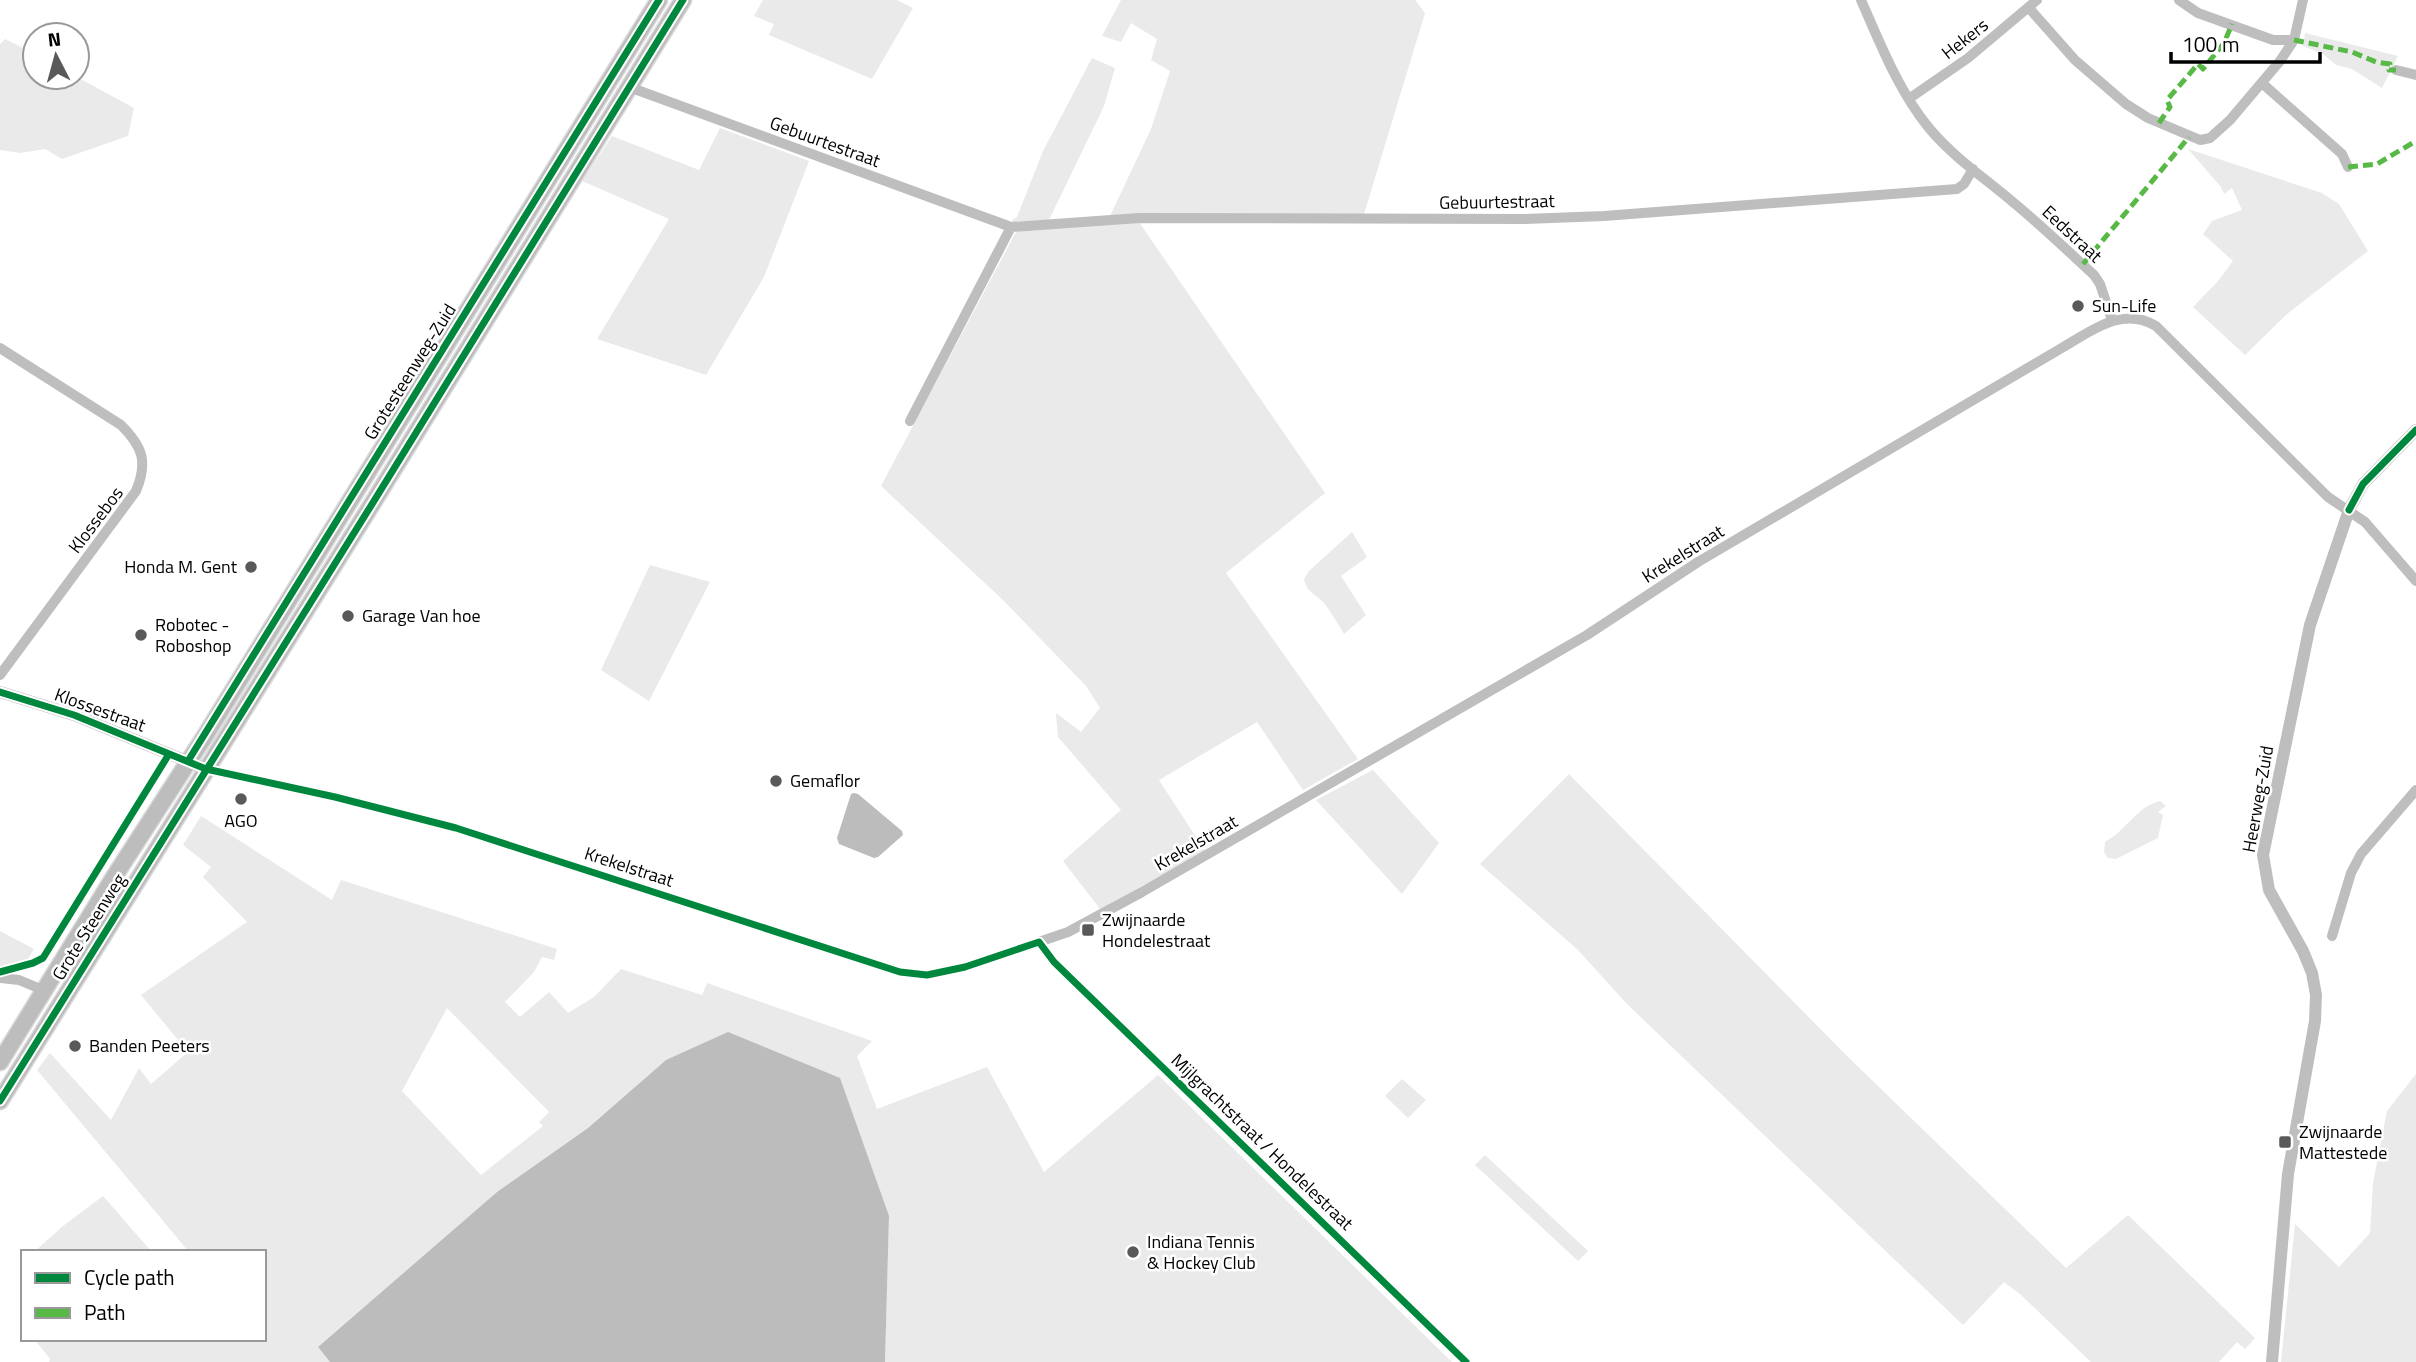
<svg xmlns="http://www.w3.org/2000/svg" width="2416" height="1362" font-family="'Titillium Web',sans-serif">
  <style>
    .green { fill: #eaeaea; fill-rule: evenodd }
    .water { fill: #bcbcbc }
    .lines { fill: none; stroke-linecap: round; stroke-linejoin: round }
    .trunk-casing { stroke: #dbdbdb; stroke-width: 19 }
    .minor { stroke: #bebebe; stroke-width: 10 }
    .tertiary { stroke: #bebebe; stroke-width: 12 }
    .trunk { stroke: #bdbdbd; stroke-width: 16 }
    .quiet { stroke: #58b947; stroke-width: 5; stroke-dasharray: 10 5; stroke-linecap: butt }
    .cycleway-casing { stroke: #fff; stroke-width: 11 }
    .cycleway { stroke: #00873e; stroke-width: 7 }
    .poi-dot { fill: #595959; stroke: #fff; stroke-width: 2.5 }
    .labels { text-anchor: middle; stroke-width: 5; stroke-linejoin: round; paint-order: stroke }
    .street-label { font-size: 18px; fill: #000; stroke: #fff }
    .poi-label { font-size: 18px; fill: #000; stroke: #fff; text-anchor: start }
  </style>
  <rect width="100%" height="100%" fill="#fff"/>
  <path class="green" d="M763,0H897L913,8L872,79L769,35L774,24L754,16Z
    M1121,0H1415L1425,13L1364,214L1110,216L1151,129L1170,71L1151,60L1157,39L1131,23L1121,42L1102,36Z
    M2305,33L2398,56L2382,88L2352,69L2336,65L2323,54L2303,46Z
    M5,39L35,54V77H77L134,108L128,136L62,159L45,149L20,153L0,150V44Z
    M1092,58L1115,68L1104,106L1049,220L1013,222L1012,220L1017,217L1043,151Z
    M720,128L809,161L764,277L706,375L597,339L669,219L582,181L612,136L699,170Z
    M2188,149L2322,193L2339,204L2368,251L2287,314L2245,355L2193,307L2218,281L2233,261L2203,234L2212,221L2242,210L2232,188L2224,194L2221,187Z
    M1139,222L1325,493L1226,573L1358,759L1303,790L1257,722L1159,780L1205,851L1100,909L1063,861L1121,810L1058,737L1056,713L1081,732L1100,708L1086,686L1004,601L881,486L1017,230Z
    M1352,532L1367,557L1341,576L1366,615L1344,634C1338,624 1332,614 1325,604C1317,594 1307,594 1304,579L1309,571Z
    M650,565L710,582L649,701L601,670Z
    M1373,770L1439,843L1402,894L1316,800Z
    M1569,774L1848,1057L2066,1268L2128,1215L2255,1338L2245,1349L2237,1342L2219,1362H2091L2021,1295L2004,1282L1963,1325L1627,1004L1578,950L1480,864Z
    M2160,801L2166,806L2158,812L2163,815L2158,838L2116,859L2108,858L2104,852L2105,842C2127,830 2137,806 2160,801Z
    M201,816L332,900L341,880L557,949L554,960L542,957L534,972L505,1002L520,1017L549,992L568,1013L594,997L621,969L702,995L707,983L872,1041L857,1056L877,1109L987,1067L1044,1172L1158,1075L1452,1362H885L889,1216L666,1060L588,1128L497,1192L318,1347L330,1362H49L50,1359L34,1339H264V1252H189L37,1070L50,1053L111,1120L139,1068L151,1084L188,1052L141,995L247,922L203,877L211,867L183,845ZM447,1008L549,1112L539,1122L543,1126L481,1175L402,1091Z
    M0,931L34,949L25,964L0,970Z
    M2416,1074V1362H2281L2295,1224L2339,1267L2370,1233L2373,1183L2387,1111Z
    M1402,1079L1426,1100L1408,1118L1385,1096Z
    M1485,1155L1588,1251L1578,1261L1475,1165Z
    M103,1196L152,1252H34L63,1226Z"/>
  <path class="water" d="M854,793L858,794L902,831L903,835L878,857L874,858L839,844L837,838L851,794Z
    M728,1032L840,1078L889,1216L885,1362H330L318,1347L497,1192L588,1128L666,1060Z"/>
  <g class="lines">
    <defs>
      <path id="trunk" d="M0,1062L114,877L205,736L659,0
        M0,1101L369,509L683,0"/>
    </defs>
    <use href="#trunk" class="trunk-casing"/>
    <path class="minor" d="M1861,0C1880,43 1899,92 1929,128C1953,157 1986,179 2014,203C2042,226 2068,251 2094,275L2100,284L2112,320
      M2179,0L2198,13L2273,40H2294
      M2029,8L2075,60L2126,104L2148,118L2200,140L2210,138L2230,120L2280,61L2294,40L2303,0
      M2396,70L2416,75
      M2263,84L2342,154L2348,167
      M629,87L1011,227L1139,218L1525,219L1604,216L1957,189L1964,184L1973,169
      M1910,98L1968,58L2037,0
      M0,348L121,425C143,447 148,462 136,491L0,675
      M910,421L1011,227
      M206,769L335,797L456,828L900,972L927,975L965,967L1068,932L1142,892L1587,635L1698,562L2060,349C2090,332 2122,305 2156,326L2328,497L2365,522L2416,581
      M2332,936L2351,873L2361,854L2416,790
      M1039,942L1054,962L1466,1362
      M0,978L19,980L43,990"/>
    <path class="tertiary" d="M0,692L74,715L206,769
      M2272,1362L2288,1174L2315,1021L2316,995L2312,973L2303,951L2269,890L2263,855L2310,625L2349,510L2363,484L2416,430"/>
    <use href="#trunk" class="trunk"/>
    <path class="quiet" d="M2294,40L2352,52L2376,62L2390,64L2389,70H2396
      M2159,123L2170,107L2167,100L2198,64L2203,69L2224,43L2232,24
      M2348,167L2377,164L2416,141
      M2083,264L2189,137"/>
    <defs>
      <path id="cycleway" d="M2349,510L2363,484L2416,430
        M0,692L74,715L206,769L335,797L456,828L900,972L927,975L965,967L1039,942L1054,962L1466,1362
        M188,761L659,0
        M0,972L33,963L43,958L169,754
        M0,1101L369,509L683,0"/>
    </defs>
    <use href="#cycleway" class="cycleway-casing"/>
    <use href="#cycleway" class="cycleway"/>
  </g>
  <g class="poi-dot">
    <circle cx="2078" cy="306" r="7"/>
    <circle cx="251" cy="567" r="7"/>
    <circle cx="348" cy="616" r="7"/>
    <circle cx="141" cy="635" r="7"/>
    <circle cx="776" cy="781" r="7"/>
    <circle cx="241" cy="799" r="7"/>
    <rect x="1081" y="923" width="14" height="14" rx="3.5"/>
    <circle cx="75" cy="1046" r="7"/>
    <rect x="2278" y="1135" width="14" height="14" rx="3.5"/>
    <circle cx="1133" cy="1252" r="7"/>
  </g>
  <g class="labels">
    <g class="street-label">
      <text transform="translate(1965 39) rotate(-38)" y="6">Hekers</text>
      <text transform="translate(825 142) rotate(20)" y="6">Gebuurtestraat</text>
      <text transform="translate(1497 202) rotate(-1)" y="6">Gebuurtestraat</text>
      <text transform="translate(2072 234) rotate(43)" y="6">Eedstraat</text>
      <text transform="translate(410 372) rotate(-58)" y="6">Grotesteenweg-Zuid</text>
      <text transform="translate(96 520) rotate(-53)" y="6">Klossebos</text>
      <text transform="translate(1683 554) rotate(-32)" y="6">Krekelstraat</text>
      <text transform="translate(100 710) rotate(20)" y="6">Klossestraat</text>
      <text transform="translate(2258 799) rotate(-80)" y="6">Heerweg-Zuid</text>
      <text transform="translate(1196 843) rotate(-30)" y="6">Krekelstraat</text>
      <text transform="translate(629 867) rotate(18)" y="6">Krekelstraat</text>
      <text transform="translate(89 927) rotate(-58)" y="6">Grote Steenweg</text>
      <text transform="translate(1262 1142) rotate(44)" y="6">Mijlgrachtstraat / Hondelestraat</text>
    </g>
    <g class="poi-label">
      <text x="2092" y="312">Sun-Life</text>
      <text x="237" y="573" text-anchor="end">Honda M. Gent</text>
      <text x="362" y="622">Garage Van hoe</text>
      <text x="155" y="631">Robotec -<tspan x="155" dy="21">Roboshop</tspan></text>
      <text x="790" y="787">Gemaflor</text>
      <text x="241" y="827" text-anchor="middle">AGO</text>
      <text x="1102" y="926">Zwijnaarde<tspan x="1102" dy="21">Hondelestraat</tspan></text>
      <text x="89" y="1052">Banden Peeters</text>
      <text x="2299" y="1138">Zwijnaarde<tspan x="2299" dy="21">Mattestede</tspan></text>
      <text x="1147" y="1248">Indiana Tennis<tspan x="1147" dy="21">&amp; Hockey Club</tspan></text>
    </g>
  </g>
  <rect x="21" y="1250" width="245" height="91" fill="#ffffff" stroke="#999999" stroke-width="2"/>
  <rect x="35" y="1273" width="35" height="10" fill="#00873e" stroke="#999999" stroke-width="2"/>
  <text x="84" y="1285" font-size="21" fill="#000000">Cycle path</text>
  <rect x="35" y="1308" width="35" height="10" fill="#58b947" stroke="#999999" stroke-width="2"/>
  <text x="84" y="1320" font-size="21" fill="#000000">Path</text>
  <g transform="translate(56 56) rotate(354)"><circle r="33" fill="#ffffff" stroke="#999999" stroke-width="2"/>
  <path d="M0-5L12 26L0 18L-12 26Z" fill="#595959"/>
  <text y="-10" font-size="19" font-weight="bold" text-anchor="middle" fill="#000000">N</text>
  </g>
  <path d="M2171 52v10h149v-10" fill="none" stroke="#000000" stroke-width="3.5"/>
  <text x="2182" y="52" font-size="21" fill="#000000" stroke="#ffffff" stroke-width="5" paint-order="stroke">100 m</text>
</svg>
